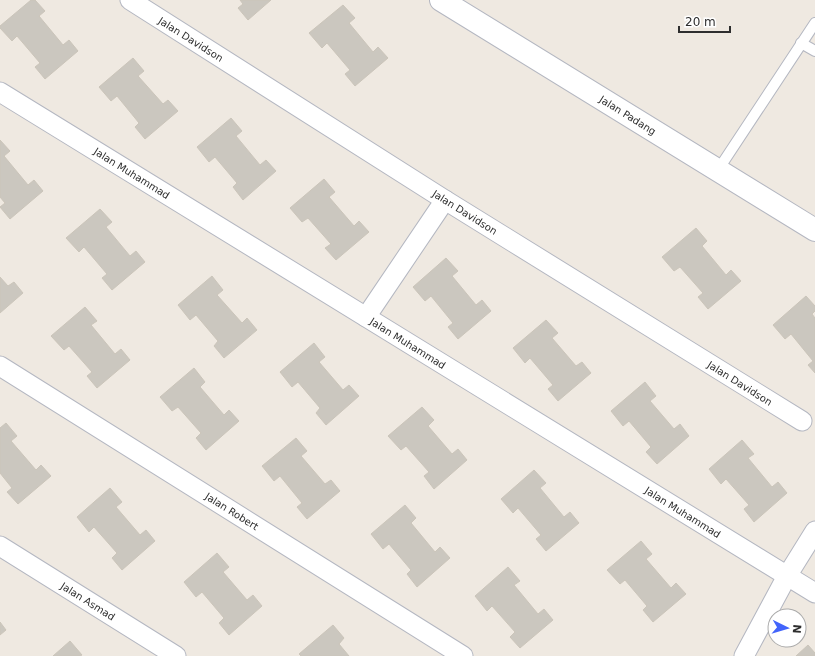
<svg xmlns="http://www.w3.org/2000/svg" width="815" height="656" font-family="'DejaVu Sans',sans-serif">
<rect width="100%" height="100%" fill="#efe9e1"/>
<g fill="#cbc7bf" stroke="#cbc5ba">
<polygon points="31,0 35,0 45,11 39,16 63,45 69,40 78,51 45,79 35,67 40,63 17,36 12,41 0,28 0,26"/>
<polygon points="240,0 271,0 248,20 238,8 243,4"/>
<polygon points="343,5 355,18 349,23 373,52 378,47 388,58 355,86 345,74 350,70 327,43 322,48 309,33"/>
<polygon points="133,58 144,71 138,76 163,104 168,100 178,111 145,139 135,127 139,123 117,96 111,101 99,87"/>
<polygon points="231,118 242,131 236,136 260,165 266,160 276,171 243,200 233,187 237,183 215,157 209,162 197,147"/>
<polygon points="0,140 10,151 4,156 28,185 34,180 43,191 10,219 0,207 5,203 0,197"/>
<polygon points="324,179 335,192 329,197 354,226 359,221 369,232 336,260 325,248 331,244 308,218 302,222 290,208"/>
<polygon points="100,209 112,222 106,227 130,256 136,251 145,262 112,290 102,278 107,274 84,247 79,252 66,238"/>
<polygon points="696,228 707,241 702,246 726,275 731,270 741,281 708,309 698,297 703,293 680,267 674,271 662,257"/>
<polygon points="446,258 458,271 452,276 476,305 482,300 491,311 458,339 448,327 453,323 431,296 425,301 413,287"/>
<polygon points="212,276 223,290 217,295 242,323 247,318 257,330 224,358 214,346 218,341 196,315 190,320 178,305"/>
<polygon points="0,277 8,286 14,282 23,293 0,313"/>
<polygon points="806,296 815,306 815,311 812,314 815,318 815,373 808,365 813,361 791,334 785,339 773,325"/>
<polygon points="85,307 97,321 91,325 115,354 121,349 130,360 97,388 87,376 92,372 69,346 64,350 51,336"/>
<polygon points="546,320 558,333 552,338 576,366 582,362 591,373 558,401 548,389 553,385 530,358 525,363 513,348"/>
<polygon points="314,343 325,357 319,362 343,390 349,385 359,396 326,425 316,413 320,408 298,382 292,387 280,372"/>
<polygon points="194,368 205,382 200,387 224,415 229,410 239,421 206,450 196,438 201,433 178,407 172,411 160,397"/>
<polygon points="645,382 656,396 650,401 674,429 680,424 689,436 657,464 646,452 651,447 629,421 623,426 611,411"/>
<polygon points="422,407 434,420 428,426 452,454 458,449 467,460 434,489 424,476 429,472 406,446 401,450 388,436"/>
<polygon points="6,423 17,436 11,441 36,470 41,465 51,476 18,504 7,492 12,488 0,473 0,428"/>
<polygon points="296,438 307,451 301,456 325,484 331,480 340,491 307,519 297,507 302,503 280,476 274,481 262,466"/>
<polygon points="742,440 754,454 748,458 772,487 778,482 787,493 754,522 744,509 749,505 726,479 721,484 709,469"/>
<polygon points="534,470 546,483 540,488 564,517 570,512 579,523 546,551 536,539 541,535 518,508 513,513 501,499"/>
<polygon points="110,488 122,502 116,507 140,535 146,530 155,541 122,570 112,558 117,553 94,527 89,532 77,517"/>
<polygon points="405,505 416,518 411,523 435,552 440,547 450,558 417,587 407,574 411,570 389,544 383,549 371,534"/>
<polygon points="641,541 652,554 646,559 671,588 676,583 686,594 653,622 643,610 647,606 625,580 620,584 607,570"/>
<polygon points="217,553 229,567 223,572 247,600 253,595 262,606 229,635 219,623 224,618 202,592 196,597 184,582"/>
<polygon points="508,567 520,581 514,585 538,614 544,609 553,620 520,648 510,637 515,632 492,606 487,611 475,596"/>
<polygon points="0,622 6,630 0,635"/>
<polygon points="333,625 344,638 339,644 349,656 301,656 299,654"/>
<polygon points="70,641 82,655 80,656 53,656"/>
<polygon points="808,645 815,653 815,656 796,656"/>
</g>
<g fill="none" stroke-linecap="round" stroke-linejoin="round">
<g stroke="#b4b7c1" stroke-width="12">
<g id="service">
<polyline points="801,43 815,51"/>
<polyline points="718,170 815,23"/>
</g>
</g>
<g stroke="#b4b7c1" stroke-width="21">
<g id="minor">
<polyline points="130,0 445,200 802,421"/>
<polyline points="0,92 815,593"/>
<polyline points="366,317 445,200"/>
<polyline points="0,366 463,656"/>
<polyline points="0,546 176,656"/>
<polyline points="744,656 787,576 815,531"/>
</g>
</g>
<g stroke="#b4b7c1" stroke-width="24">
<polyline id="tertiary" points="441,0 815,230"/>
</g>
<use href="#service" stroke="#fff" stroke-width="10"/>
<use href="#minor" stroke="#fff" stroke-width="19"/>
<use href="#tertiary" stroke="#fff" stroke-width="22"/>
</g>
<g text-anchor="middle" stroke-width="4" stroke-linejoin="round" paint-order="stroke">
<g font-size="10" fill="#2e2e2e" stroke="#fff">
<text transform="translate(191 39) rotate(32)" y="4">Jalan Davidson</text>
<text transform="translate(628 115) rotate(32)" y="4">Jalan Padang</text>
<text transform="translate(132 173) rotate(32)" y="4">Jalan Muhammad</text>
<text transform="translate(465 212) rotate(32)" y="4">Jalan Davidson</text>
<text transform="translate(408 343) rotate(32)" y="4">Jalan Muhammad</text>
<text transform="translate(740 383) rotate(32)" y="4">Jalan Davidson</text>
<text transform="translate(232 511) rotate(32)" y="4">Jalan Robert</text>
<text transform="translate(683 512) rotate(32)" y="4">Jalan Muhammad</text>
<text transform="translate(88 601) rotate(32)" y="4">Jalan Asmad</text>
</g>
</g>
<g transform="translate(787 628) rotate(95)"><circle r="19" fill="#ffffff" stroke="#ababab"/>
<path d="M0-3L7 15L0 10L-7 15Z" fill="#4264fb"/>
<text y="-6" font-size="11" font-weight="bold" text-anchor="middle" fill="#2e2e2e">N</text>
</g>
<path d="M679 26v6h51v-6" fill="none" stroke="#2e2e2e" stroke-width="2"/>
<text x="685" y="26" font-size="12" fill="#2e2e2e" stroke="#ffffff" stroke-width="3" paint-order="stroke">20 m</text>
</svg>
